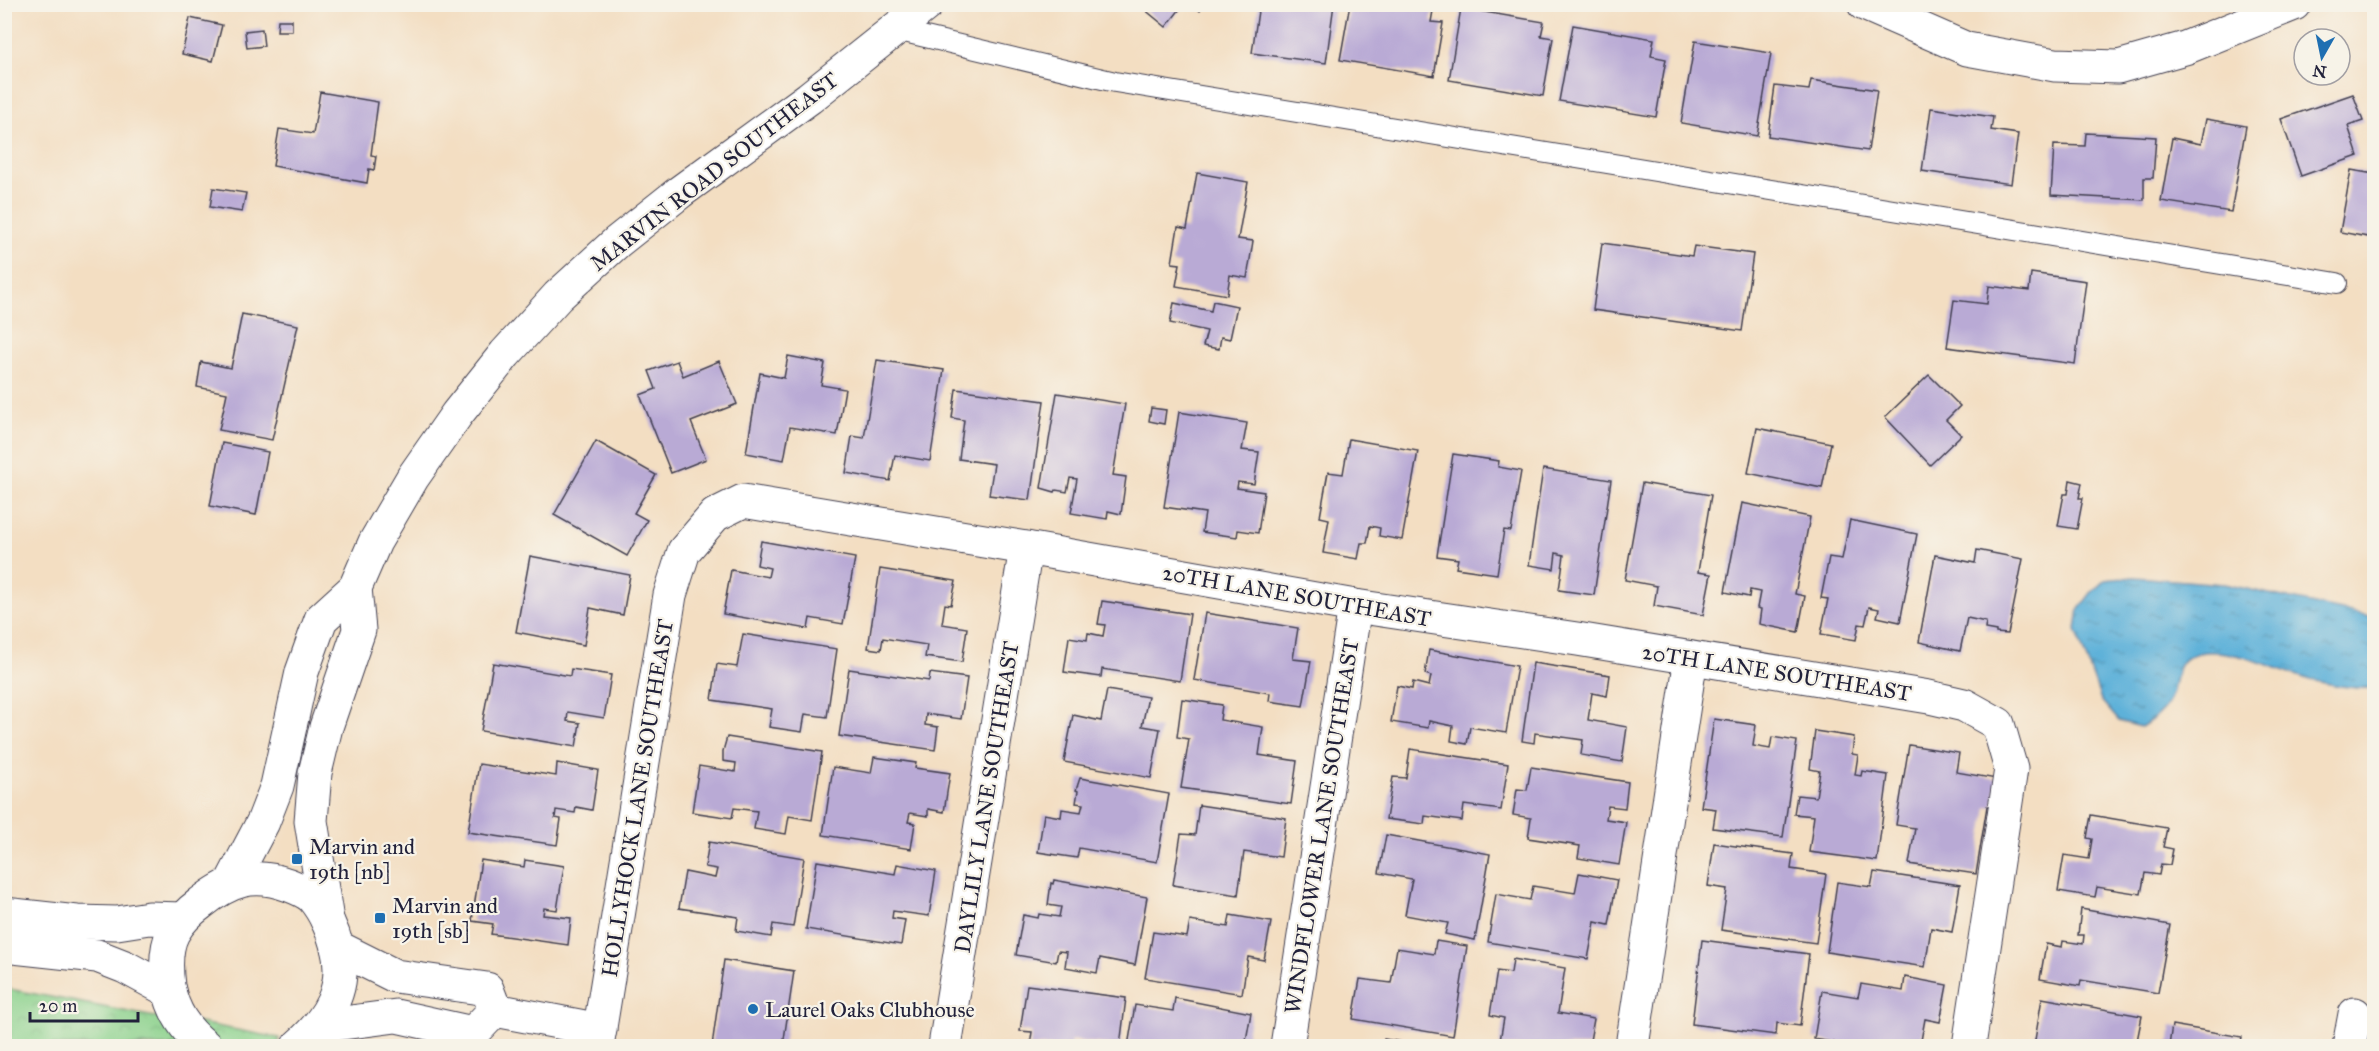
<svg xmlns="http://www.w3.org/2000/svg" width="2379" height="1051" font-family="'IM FELL Great Primer',serif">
<defs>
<pattern id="park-crowns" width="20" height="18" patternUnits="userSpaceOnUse" patternTransform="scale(1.5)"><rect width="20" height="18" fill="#8ad18c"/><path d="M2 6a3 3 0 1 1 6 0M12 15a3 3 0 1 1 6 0" fill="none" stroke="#77b37a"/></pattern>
<pattern id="water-ripples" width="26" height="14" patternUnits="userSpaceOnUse" patternTransform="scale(1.5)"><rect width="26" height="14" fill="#5db1d9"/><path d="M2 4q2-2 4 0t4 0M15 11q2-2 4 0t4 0" fill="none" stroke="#4c90b1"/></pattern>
</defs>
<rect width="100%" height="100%" fill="#f7f3e8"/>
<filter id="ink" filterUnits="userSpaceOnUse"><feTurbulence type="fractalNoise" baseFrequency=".0167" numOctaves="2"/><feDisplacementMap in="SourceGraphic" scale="12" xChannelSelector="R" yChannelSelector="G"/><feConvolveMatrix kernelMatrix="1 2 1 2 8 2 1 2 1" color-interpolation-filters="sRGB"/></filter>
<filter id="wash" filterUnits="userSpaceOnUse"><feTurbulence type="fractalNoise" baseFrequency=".008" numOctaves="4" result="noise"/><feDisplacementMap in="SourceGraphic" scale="24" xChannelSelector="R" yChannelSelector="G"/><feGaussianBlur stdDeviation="1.35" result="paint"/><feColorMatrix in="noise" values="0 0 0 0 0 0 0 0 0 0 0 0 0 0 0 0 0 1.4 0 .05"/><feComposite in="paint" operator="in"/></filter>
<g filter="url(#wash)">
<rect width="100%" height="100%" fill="#f3dec2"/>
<polygon fill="url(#park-crowns)" stroke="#567a64" stroke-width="1.5" points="4,988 181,1022 200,1023 279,1038 278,1046 5,1046"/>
<path fill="url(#water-ripples)" stroke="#406a8a" stroke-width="1.5" d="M2134,577L2224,584L2374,617V688C2352,689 2333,685 2311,680C2278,671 2219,639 2188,657C2175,664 2176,682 2172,694C2167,709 2154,719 2141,727L2119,721L2101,700L2076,630L2079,609L2091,593L2105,580Z"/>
<g id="blocks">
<g fill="#b9aad5">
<polygon points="1138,4 1184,4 1166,27"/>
<polygon points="1192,4 1205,4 1200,11"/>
<polygon points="1259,4 1334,4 1326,63 1252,53"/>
<polygon points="1350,4 1434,5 1431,22 1443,23 1434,76 1340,60"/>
<polygon points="1461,8 1544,22 1541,36 1553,38 1543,96 1449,80"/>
<polygon points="190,18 222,25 213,61 182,54"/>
<polygon points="278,20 292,20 292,31 277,31"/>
<polygon points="1573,25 1654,39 1651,56 1666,59 1656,117 1559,101"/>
<polygon points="262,29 264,46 247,48 245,31"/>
<polygon points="1695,41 1771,53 1757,136 1681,123"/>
<polygon points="1811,80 1877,90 1868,151 1768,136 1775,86 1809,90"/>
<polygon points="320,92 378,102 371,155 376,156 374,170 369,169 367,183 273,166 279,129 313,134"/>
<polygon points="2353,94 2363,121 2348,126 2358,156 2301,176 2281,119"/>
<polygon points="1931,108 1993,117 1991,130 2018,134 2011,184 1922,171"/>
<polygon points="2206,119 2246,126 2231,212 2161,201 2172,138 2201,144"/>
<polygon points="2086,133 2156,137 2153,178 2144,178 2144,200 2051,195 2054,145 2085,146"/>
<polygon points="2351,170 2374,174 2374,238 2340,232"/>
<polygon points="1197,173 1248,182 1238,239 1253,241 1247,278 1230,275 1227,295 1176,286 1180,264 1172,263 1178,227 1187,229"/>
<polygon points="213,188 246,193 242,212 210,207"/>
<polygon points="1602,243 1692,256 1694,246 1753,254 1742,331 1593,310"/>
<polygon points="2031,273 2086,281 2075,364 1947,347 1954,300 1987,304 1989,286 2029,291"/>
<polygon points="1213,301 1237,306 1230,339 1221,337 1219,349 1203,346 1207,331 1170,323 1174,303 1211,311"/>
<polygon points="242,314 298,325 272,440 219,430 227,393 197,387 201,362 231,368"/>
<polygon points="788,356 825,363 821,385 845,389 837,435 790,427 784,460 746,453 760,373 784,378"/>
<polygon points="877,360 944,370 930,461 895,455 890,481 846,473 852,436 864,438"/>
<polygon points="677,361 683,376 719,361 737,404 691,422 706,459 671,473 640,395 656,389 649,371"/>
<polygon points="1929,375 1960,406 1946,420 1961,435 1930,465 1885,417"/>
<polygon points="956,389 1044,401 1030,500 989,495 994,464 959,459 964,420 952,418"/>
<polygon points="1057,393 1125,404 1113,475 1126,477 1121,514 1108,511 1107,519 1071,513 1077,479 1070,478 1067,492 1056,490 1055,492 1041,488"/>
<polygon points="1151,408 1166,410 1164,424 1149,421"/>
<polygon points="1179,412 1247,423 1242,450 1259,452 1254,484 1238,482 1237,488 1264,492 1258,533 1238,530 1237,537 1202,532 1205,513 1164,507"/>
<polygon points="1757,428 1831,443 1822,488 1748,473"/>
<polygon points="1349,439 1418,451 1402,540 1379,536 1380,528 1370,526 1367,543 1361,543 1358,559 1323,553 1329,519 1320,517 1328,472 1343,474"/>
<polygon points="596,441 656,475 634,513 647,520 627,556 554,515"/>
<polygon points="222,443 268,452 256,515 210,506"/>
<polygon points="1453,454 1499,461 1498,467 1521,471 1511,531 1504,530 1497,574 1456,568 1458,559 1437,556"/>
<polygon points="1543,469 1611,480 1594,595 1559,590 1564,555 1556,553 1554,569 1529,565"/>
<polygon points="2070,480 2082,483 2079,498 2083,498 2077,529 2058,526 2064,494 2068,494"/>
<polygon points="1642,483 1711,495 1698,572 1711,574 1703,615 1654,606 1657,586 1625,580"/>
<polygon points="1742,503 1810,517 1795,594 1805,596 1798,632 1759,624 1761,609 1757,608 1760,592 1750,590 1749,597 1725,592"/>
<polygon points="1850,520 1917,534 1900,622 1877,617 1879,609 1869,607 1865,625 1859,624 1856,640 1821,634 1828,599 1821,598 1829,557 1842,559"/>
<polygon points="761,541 855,558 843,624 810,618 808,629 723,614 731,570 768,577 770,568 757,565"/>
<polygon points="1977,550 2023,559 2008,634 1996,633 1996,631 1985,629 1986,622 1967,618 1960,651 1919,642 1935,555 1975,563"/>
<polygon points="530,556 630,575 623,615 590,608 584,645 516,632"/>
<polygon points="880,569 956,581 951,605 945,604 942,624 967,628 962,662 925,657 927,645 883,638 881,650 868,648"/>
<polygon points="1102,601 1190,614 1180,681 1102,669 1101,677 1064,672 1069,637 1087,640 1088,633 1103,636 1105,625 1098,624"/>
<polygon points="1205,613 1298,628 1293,659 1311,661 1303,706 1269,701 1270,693 1194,680"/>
<polygon points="743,634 837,649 827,717 805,714 802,732 769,727 772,709 712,700 717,664 737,667"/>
<polygon points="1429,650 1517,666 1506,733 1470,727 1467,744 1451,741 1453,726 1429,721 1428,728 1391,722 1397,686 1412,689 1413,682 1429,686 1431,676 1425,674"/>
<polygon points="493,663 570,676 571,669 611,675 604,718 568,712 567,721 580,723 576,747 481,731"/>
<polygon points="1533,663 1610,675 1607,696 1592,693 1588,720 1627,727 1622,762 1581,755 1583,740 1535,733 1534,743 1522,741"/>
<polygon points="849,669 929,681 930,673 967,678 961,719 926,714 925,725 938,727 935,750 839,736"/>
<polygon points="1107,690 1148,697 1142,726 1160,729 1151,778 1064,762 1073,715 1101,721"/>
<polygon points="1182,699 1222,705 1220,720 1263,727 1259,755 1297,761 1291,804 1181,788 1189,739 1177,737"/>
<polygon points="1714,719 1756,725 1753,746 1770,749 1772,737 1797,741 1783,837 1713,828 1716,809 1701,807"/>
<polygon points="1815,731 1854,737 1852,754 1858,755 1855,775 1861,776 1862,771 1888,775 1877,861 1809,852 1814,816 1794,814 1797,795 1816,797 1820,771 1810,769"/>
<polygon points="727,737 822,752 812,820 789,816 786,834 754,829 757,811 734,808 732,818 692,812 699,766 735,772 736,763 723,761 723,751"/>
<polygon points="1909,745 1959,753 1956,772 1997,779 1993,807 1987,806 1976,874 1909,864 1915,828 1896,825"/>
<polygon points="1410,749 1508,764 1501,810 1464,805 1462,821 1425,816 1424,824 1386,819 1393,777 1406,778"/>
<polygon points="874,757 916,763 915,768 950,773 944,812 928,809 928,816 910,813 908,822 915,823 911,849 823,835 833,767 871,773"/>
<polygon points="557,763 598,770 592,810 576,807 575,813 556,810 555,818 561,819 557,845 468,832 479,764 556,776"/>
<polygon points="1531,767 1628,782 1625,808 1608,806 1606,819 1626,822 1619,865 1578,858 1580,846 1528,838 1531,818 1513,815 1517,789 1527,790"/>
<polygon points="1080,778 1169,794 1157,862 1079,848 1077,858 1038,852 1044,814 1061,817 1062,809 1081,812 1083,804 1076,803 1078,791 1076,790"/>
<polygon points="1199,805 1286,818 1281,857 1244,852 1238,895 1173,885 1181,834 1195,835"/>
<polygon points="2091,815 2167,828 2163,847 2173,849 2170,865 2161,864 2159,875 2145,873 2141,894 2097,887 2095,897 2058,891 2064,855 2089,859 2092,839 2087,838"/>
<polygon points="1386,835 1490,854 1475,940 1445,934 1448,923 1405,915 1412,879 1379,873"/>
<polygon points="709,842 804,858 793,927 773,924 771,937 736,931 738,917 679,908 685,872 715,878 717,869 705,867"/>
<polygon points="1714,843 1793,854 1791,869 1826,874 1816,943 1721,930 1727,889 1708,886"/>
<polygon points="481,860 524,867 525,860 564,866 557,910 544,908 543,915 571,918 568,945 491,934 493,924 472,921"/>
<polygon points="817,861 895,874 897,864 936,871 929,916 893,911 892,918 905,920 901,945 806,929"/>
<polygon points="1874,872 1960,885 1952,932 1931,928 1925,967 1827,952 1837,882 1871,887"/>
<polygon points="1579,873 1617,880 1609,925 1595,922 1588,959 1488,942 1496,894 1530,900 1533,886 1575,893"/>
<polygon points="1054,880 1147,897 1135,965 1100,958 1097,973 1065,967 1067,952 1058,951 1056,962 1016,955 1023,915 1038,918 1039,914 1059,917 1061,907 1048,905 1051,883 1053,884"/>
<polygon points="2081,909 2170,925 2158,993 2081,980 2080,986 2040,979 2046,944 2062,947 2063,941 2083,944 2084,935 2078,935"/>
<polygon points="1230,915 1271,922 1264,960 1248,957 1242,994 1145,978 1153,932 1187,937 1190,921 1228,927"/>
<polygon points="1702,940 1809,954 1800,1026 1777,1023 1776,1035 1692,1024"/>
<polygon points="1436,941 1467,946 1453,1036 1353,1019 1360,979 1391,983 1397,948 1434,954"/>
<polygon points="1513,959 1565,968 1558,1013 1594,1019 1589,1046 1499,1046 1504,1018 1490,1015 1497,971 1511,973"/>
<polygon points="724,960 794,971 783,1046 712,1046"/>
<polygon points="1905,977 1947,985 1940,1022 1925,1019 1920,1046 1854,1046 1814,1039 1822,991 1858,997 1861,984 1903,991"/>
<polygon points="1027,985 1126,998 1120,1046 1071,1040 1070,1046 1030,1046 1032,1032 1020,1031"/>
<polygon points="1175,998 1251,1013 1245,1046 1128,1046 1135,1005 1173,1011"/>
<polygon points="2042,998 2142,1016 2136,1046 2034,1046"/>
<polygon points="2172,1025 2242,1037 2240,1046 2169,1046"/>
<polygon points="1384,1039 1421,1045 1421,1046 1383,1046"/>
<polygon points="1718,1043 1732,1045 1732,1046 1717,1046"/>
</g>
</g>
</g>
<g filter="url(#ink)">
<use href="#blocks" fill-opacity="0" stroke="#413e4f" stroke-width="1.5"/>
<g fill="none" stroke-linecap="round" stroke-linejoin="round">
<g stroke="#413e4f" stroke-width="22">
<polyline id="service" points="896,30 1115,82 2337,283"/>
</g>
<g stroke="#413e4f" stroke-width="35">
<g id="minor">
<polyline points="1864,4 1967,49 2055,65 2118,67 2185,48 2294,4"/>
<polyline points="4,914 77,922 117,923 149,918 182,919"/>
<polyline points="4,946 97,956 125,967 169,991"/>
<polyline points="337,947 395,976 487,989 495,1010"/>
<polyline points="495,1010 600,1030"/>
<polyline points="320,1026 396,1016 473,1033 495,1010"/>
<polyline points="597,1046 670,595 684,551 715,515 743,501 1026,548 1355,606 1577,639 1929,697 1964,705 1998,724 2011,769 1969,1046"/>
<polyline points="945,1046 1026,548"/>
<polyline points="1287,1046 1355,606"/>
<polyline points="1632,1046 1691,658"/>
<polyline points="2349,1046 2355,1014"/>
</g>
</g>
<g stroke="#413e4f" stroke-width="35">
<g id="tertiary">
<polyline points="231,883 263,822 277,786 302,672 321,619 355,588 375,542 413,477 457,414 505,354 558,296 617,242 680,192 809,98 927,4"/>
<polyline points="327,920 311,821 315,773 326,727 359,630 355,588"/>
<path d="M205,1046C185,1030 173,1012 168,986C166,970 165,948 173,933C180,920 190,911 201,903C230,880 253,872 289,885C297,888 307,892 313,898C324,911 333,931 337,947C348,988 328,1020 298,1046"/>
</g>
</g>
<use href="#service" stroke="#fff" stroke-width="20"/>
<use href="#minor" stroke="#fff" stroke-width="33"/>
<use href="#tertiary" stroke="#fff" stroke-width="33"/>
</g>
</g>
<g fill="#1f6fb2" stroke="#f7f3e8" stroke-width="2">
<rect x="291" y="853" width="12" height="12" rx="3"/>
<rect x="374" y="912" width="12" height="12" rx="3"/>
<circle cx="753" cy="1009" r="6"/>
</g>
<g text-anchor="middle" stroke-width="4.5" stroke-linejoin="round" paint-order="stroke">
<g font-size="22" fill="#22223b" stroke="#f7f3e8">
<text transform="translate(714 171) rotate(-38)" y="8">MARVIN ROAD SOUTHEAST</text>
<text transform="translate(1297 595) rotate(10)" y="8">20TH LANE SOUTHEAST</text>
<text transform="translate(1777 672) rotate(9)" y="8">20TH LANE SOUTHEAST</text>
<text transform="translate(986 797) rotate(-81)" y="8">DAYLILY LANE SOUTHEAST</text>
<text transform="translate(637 798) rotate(-81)" y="8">HOLLYHOCK LANE SOUTHEAST</text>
<text transform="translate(1321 826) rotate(-81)" y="8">WINDFLOWER LANE SOUTHEAST</text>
</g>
<g font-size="22" fill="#22223b" stroke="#f7f3e8" text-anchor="start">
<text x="309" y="854">Marvin and<tspan x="309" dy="25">19th [nb]</tspan></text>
<text x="392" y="913">Marvin and<tspan x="392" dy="25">19th [sb]</tspan></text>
<text x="765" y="1017">Laurel Oaks Clubhouse</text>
</g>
</g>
<rect width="2379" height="1051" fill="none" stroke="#f7f3e8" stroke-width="24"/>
<g transform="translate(2322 57) rotate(189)"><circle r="28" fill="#f7f3e8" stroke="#a29fa3" stroke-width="1.5"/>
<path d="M0-4.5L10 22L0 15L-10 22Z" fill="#1f6fb2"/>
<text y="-9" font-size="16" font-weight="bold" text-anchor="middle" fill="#22223b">N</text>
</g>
<path d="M30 1012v9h108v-9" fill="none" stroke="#22223b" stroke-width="3"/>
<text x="39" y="1012" font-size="18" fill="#22223b" stroke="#f7f3e8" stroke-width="4.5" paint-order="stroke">20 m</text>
</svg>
